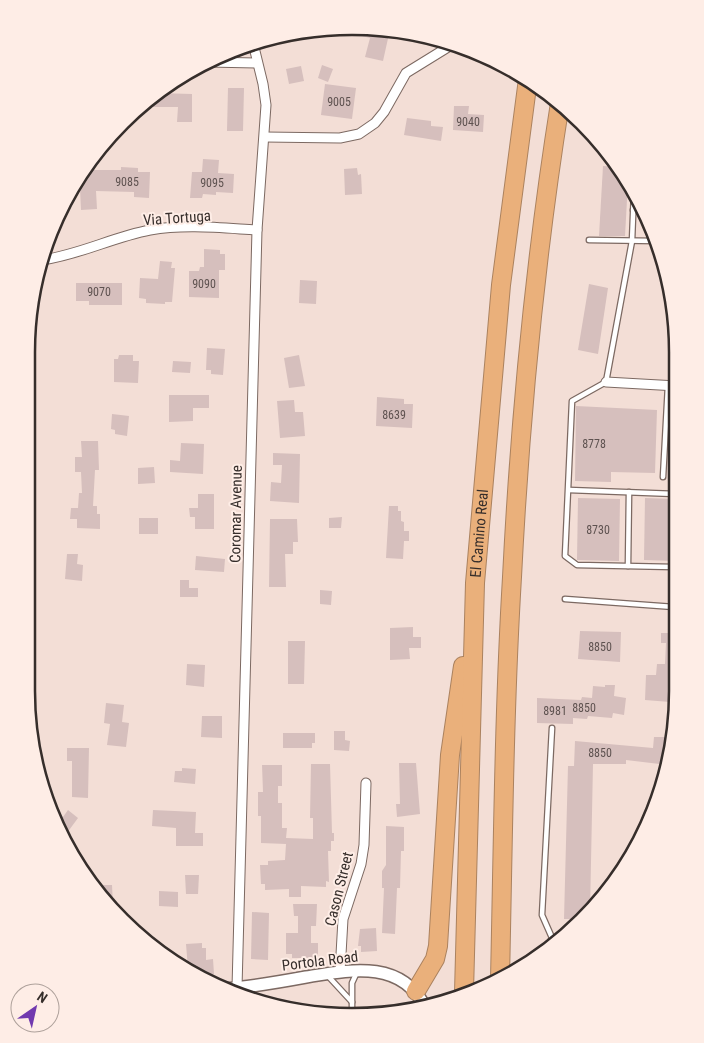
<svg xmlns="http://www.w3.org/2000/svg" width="704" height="1043" font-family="'Roboto Condensed',sans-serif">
<rect width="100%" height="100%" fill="#f3ded6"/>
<g fill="#d6bfbd">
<polygon points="364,27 382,29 381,32 389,34 383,61 365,57 370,38 362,36"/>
<polygon points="322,65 333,69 328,82 318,78"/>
<polygon points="301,66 304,81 289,84 286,69"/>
<polygon points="325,84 356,88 352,119 321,115"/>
<polygon points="228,88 244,88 243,131 227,131"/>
<polygon points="157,93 192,94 192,122 177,122 178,107 139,107"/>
<polygon points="454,106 469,106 468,114 484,115 483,132 453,130"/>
<polygon points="407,118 431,121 431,126 443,127 441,141 404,135"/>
<polygon points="203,159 219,160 218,173 234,174 233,193 216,192 216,195 203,194 202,198 190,198 192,172 202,172"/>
<polygon points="603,166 619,167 628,182 625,236 599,236"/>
<polygon points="121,167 138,168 138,172 150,172 149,198 134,197 134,192 96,191 97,209 81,210 80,188 74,189 87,170 121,170"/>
<polygon points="357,168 358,175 361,174 362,194 345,195 344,169"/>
<polygon points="204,249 220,250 220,254 225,254 225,270 219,270 219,298 189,297 189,271 199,271 200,267 204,267"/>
<polygon points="160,261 172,262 171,268 175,268 172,302 165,302 165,304 146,303 146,299 139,298 140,278 158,279"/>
<polygon points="300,280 317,281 316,304 299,303"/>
<polygon points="76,283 122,283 122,305 89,305 89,301 76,301"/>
<polygon points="589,284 608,288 598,354 578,350"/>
<polygon points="207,348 225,349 223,375 211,374 211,370 206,370"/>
<polygon points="119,355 133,355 133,361 139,361 138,383 114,382 114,359 118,359"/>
<polygon points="299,355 305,386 289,388 284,358"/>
<polygon points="173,361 191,362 190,373 172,372"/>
<polygon points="169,395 209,395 209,408 193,408 193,421 169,422"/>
<polygon points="377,397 404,399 404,404 413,404 412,428 376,426"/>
<polygon points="294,400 295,412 303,412 305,436 280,438 277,401"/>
<polygon points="576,406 657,410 655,473 611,472 611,482 575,481"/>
<polygon points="112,414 129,416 127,436 115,434 115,430 111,429"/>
<polygon points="81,441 98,441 99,470 95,470 93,506 97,506 97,514 100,514 100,529 77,528 77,519 70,519 71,508 78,508 79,493 82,493 81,472 75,472 75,457 82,457"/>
<polygon points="181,443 204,444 203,474 170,472 170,460 180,461"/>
<polygon points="273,453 300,454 299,503 270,501 271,482 281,483 282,465 273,465"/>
<polygon points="154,467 155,483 138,484 138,468"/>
<polygon points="198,494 214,494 214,529 195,529 195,517 190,517 189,508 198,508"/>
<polygon points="578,498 620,499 619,561 577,560"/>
<polygon points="645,498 675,499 675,561 644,560"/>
<polygon points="389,506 398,506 398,511 401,511 401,521 404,522 404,531 409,531 409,541 404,541 403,559 386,558"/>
<polygon points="342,517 341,528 329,528 329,518"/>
<rect x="139" y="518" width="19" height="16"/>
<polygon points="270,519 297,519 298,542 293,542 293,554 285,554 286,587 269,587"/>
<polygon points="67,554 78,554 77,564 83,565 82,581 65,579"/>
<polygon points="196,556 225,559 224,572 195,570"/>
<polygon points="180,580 189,580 189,588 198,588 198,597 180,597"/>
<polygon points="320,590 332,591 331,605 320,604"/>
<polygon points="413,627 413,637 421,637 421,648 409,648 410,659 390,660 390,628"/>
<polygon points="580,631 621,632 620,662 578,659"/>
<polygon points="661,633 670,633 670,642 673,643 670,702 645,700 646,675 656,675 657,664 665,664 666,643 661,643"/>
<polygon points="288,641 305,641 304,684 288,684"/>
<polygon points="187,664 205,665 204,687 186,685"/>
<polygon points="605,685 615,685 614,696 626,698 624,715 613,713 612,718 588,716 587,719 573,718 573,724 537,723 537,698 581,700 582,697 592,698 593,686 605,687"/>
<polygon points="106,703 124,705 122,722 129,723 126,747 107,745 110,724 104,723"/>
<polygon points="202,716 222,716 222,738 201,737"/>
<polygon points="334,731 345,731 345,740 350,741 349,751 334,750"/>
<polygon points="283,733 315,733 315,743 312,743 312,748 283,748"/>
<polygon points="654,737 672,737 672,754 668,765 626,760 626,764 593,764 590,911 584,919 564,919 568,766 574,766 575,741 653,748"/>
<polygon points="67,748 89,748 88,798 72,797 72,761 67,761"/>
<polygon points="399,763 416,763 420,814 397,817 396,804 400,804"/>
<polygon points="311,764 330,764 332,833 334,833 334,841 331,841 331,851 328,851 329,882 326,881 326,887 301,886 301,897 289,897 289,889 265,890 265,884 261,884 260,865 268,865 268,861 285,860 286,844 261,843 261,816 258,816 258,792 263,792 262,765 282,765 282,786 278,786 278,803 282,803 282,828 287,828 286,838 313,839 313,818 310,818"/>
<polygon points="182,768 196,769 195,784 174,782 175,771 182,771"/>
<polygon points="49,807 63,817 68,810 78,818 64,837"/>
<polygon points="153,810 196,812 195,833 203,833 203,846 176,846 176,828 152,826"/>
<polygon points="386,826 404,827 404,851 401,851 400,888 397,888 395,934 382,933 384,888 382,888 382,871 386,865"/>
<polygon points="185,875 199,875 198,894 186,894"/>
<polygon points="93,885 112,885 113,906 103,895"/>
<polygon points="159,891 178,892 178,907 159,906"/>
<polygon points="293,904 317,904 316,926 311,926 311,943 318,943 318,958 292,958 292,954 286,954 286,933 298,933 298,916 294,916"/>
<polygon points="252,912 269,913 268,960 251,959"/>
<polygon points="376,928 377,951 361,952 361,946 358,946 360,929"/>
<polygon points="202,943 202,948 206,948 206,960 213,959 214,974 198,975 188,969 186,944"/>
</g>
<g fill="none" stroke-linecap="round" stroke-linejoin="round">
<g stroke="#7c6962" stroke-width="7">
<g id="service">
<polyline points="634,191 632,241 606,382 572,401 565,556 577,565 674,567"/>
<polyline points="633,210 644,210"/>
<polyline points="589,240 657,241"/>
<polyline points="663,477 668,385"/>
<polyline points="569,490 676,494"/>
<polyline points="628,566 629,492"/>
<polyline points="565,599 674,607"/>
<polyline points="552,728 542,915 553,940"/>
<polyline points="328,976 352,1002"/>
<polyline points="352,1015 352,983 357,972"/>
</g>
</g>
<g stroke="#7c6962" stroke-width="11">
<g id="minor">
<polyline points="208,62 257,63"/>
<polyline points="265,137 340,138 359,134 375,123 384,112 406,73 453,44"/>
<path d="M42,260C79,255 113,237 150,230C185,224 222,228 257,230"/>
<polyline points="606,382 677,386"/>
<polyline points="553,940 559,939"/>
<polyline points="340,972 343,919 361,864 364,845 366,783"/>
<polyline points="237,988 257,230 266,105 263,84 253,43"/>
</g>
</g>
<g stroke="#7c6962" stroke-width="14">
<path id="tertiary" d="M223,989C251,987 279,982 306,977C350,970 401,959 425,1007"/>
</g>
<g stroke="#ab825f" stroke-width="20">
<g id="motorway">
<path d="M500,979C503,845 504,711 512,577C520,419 535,260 560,103"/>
<polyline points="416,991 435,959 438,946 450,755 463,666"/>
<path id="s1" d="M464,992L475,583L501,285L528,79"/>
</g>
</g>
<use href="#service" stroke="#fff" stroke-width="4.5"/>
<use href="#minor" stroke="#fff" stroke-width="9"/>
<use href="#tertiary" stroke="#fff" stroke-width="11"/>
<use href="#motorway" stroke="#eab07b" stroke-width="18"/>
</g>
<g text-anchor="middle" stroke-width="4" stroke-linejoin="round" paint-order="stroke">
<g font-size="12" fill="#5e5250">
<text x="339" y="106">9005</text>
<text x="468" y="126">9040</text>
<text x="127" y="186">9085</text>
<text x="212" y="187">9095</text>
<text x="204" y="288">9090</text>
<text x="99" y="296">9070</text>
<text x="394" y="419">8639</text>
<text x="594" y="448">8778</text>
<text x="598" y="534">8730</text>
<text x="600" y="651">8850</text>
<text x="584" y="712">8850</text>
<text x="555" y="715">8981</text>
<text x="600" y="757">8850</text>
</g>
<g font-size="15" fill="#362e2b" stroke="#feede6">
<text transform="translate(177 218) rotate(-4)" y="5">Via Tortuga</text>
<text transform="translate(236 514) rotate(-89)" y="5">Coromar Avenue</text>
<text dy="5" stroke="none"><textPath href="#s1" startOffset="459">El Camino Real</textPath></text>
<text transform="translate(339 889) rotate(-76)" y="5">Cason Street</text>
<text transform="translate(320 961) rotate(-7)" y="5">Portola Road</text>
</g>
</g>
<path d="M0 0H704V1043H0ZM352 35H352A317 317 0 0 1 669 352V691A317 317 0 0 1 352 1008H352A317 317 0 0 1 35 691V352A317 317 0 0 1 352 35Z" fill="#feede6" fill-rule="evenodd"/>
<path fill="none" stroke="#362e2b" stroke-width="2.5" d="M352 35H352A317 317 0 0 1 669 352V691A317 317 0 0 1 352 1008H352A317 317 0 0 1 35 691V352A317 317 0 0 1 352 35Z"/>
<g transform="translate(35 1008) rotate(34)"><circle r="24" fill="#feede6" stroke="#aea19b"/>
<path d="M0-4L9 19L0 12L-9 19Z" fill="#7139af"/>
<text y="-8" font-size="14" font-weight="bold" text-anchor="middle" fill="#362e2b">N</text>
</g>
</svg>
